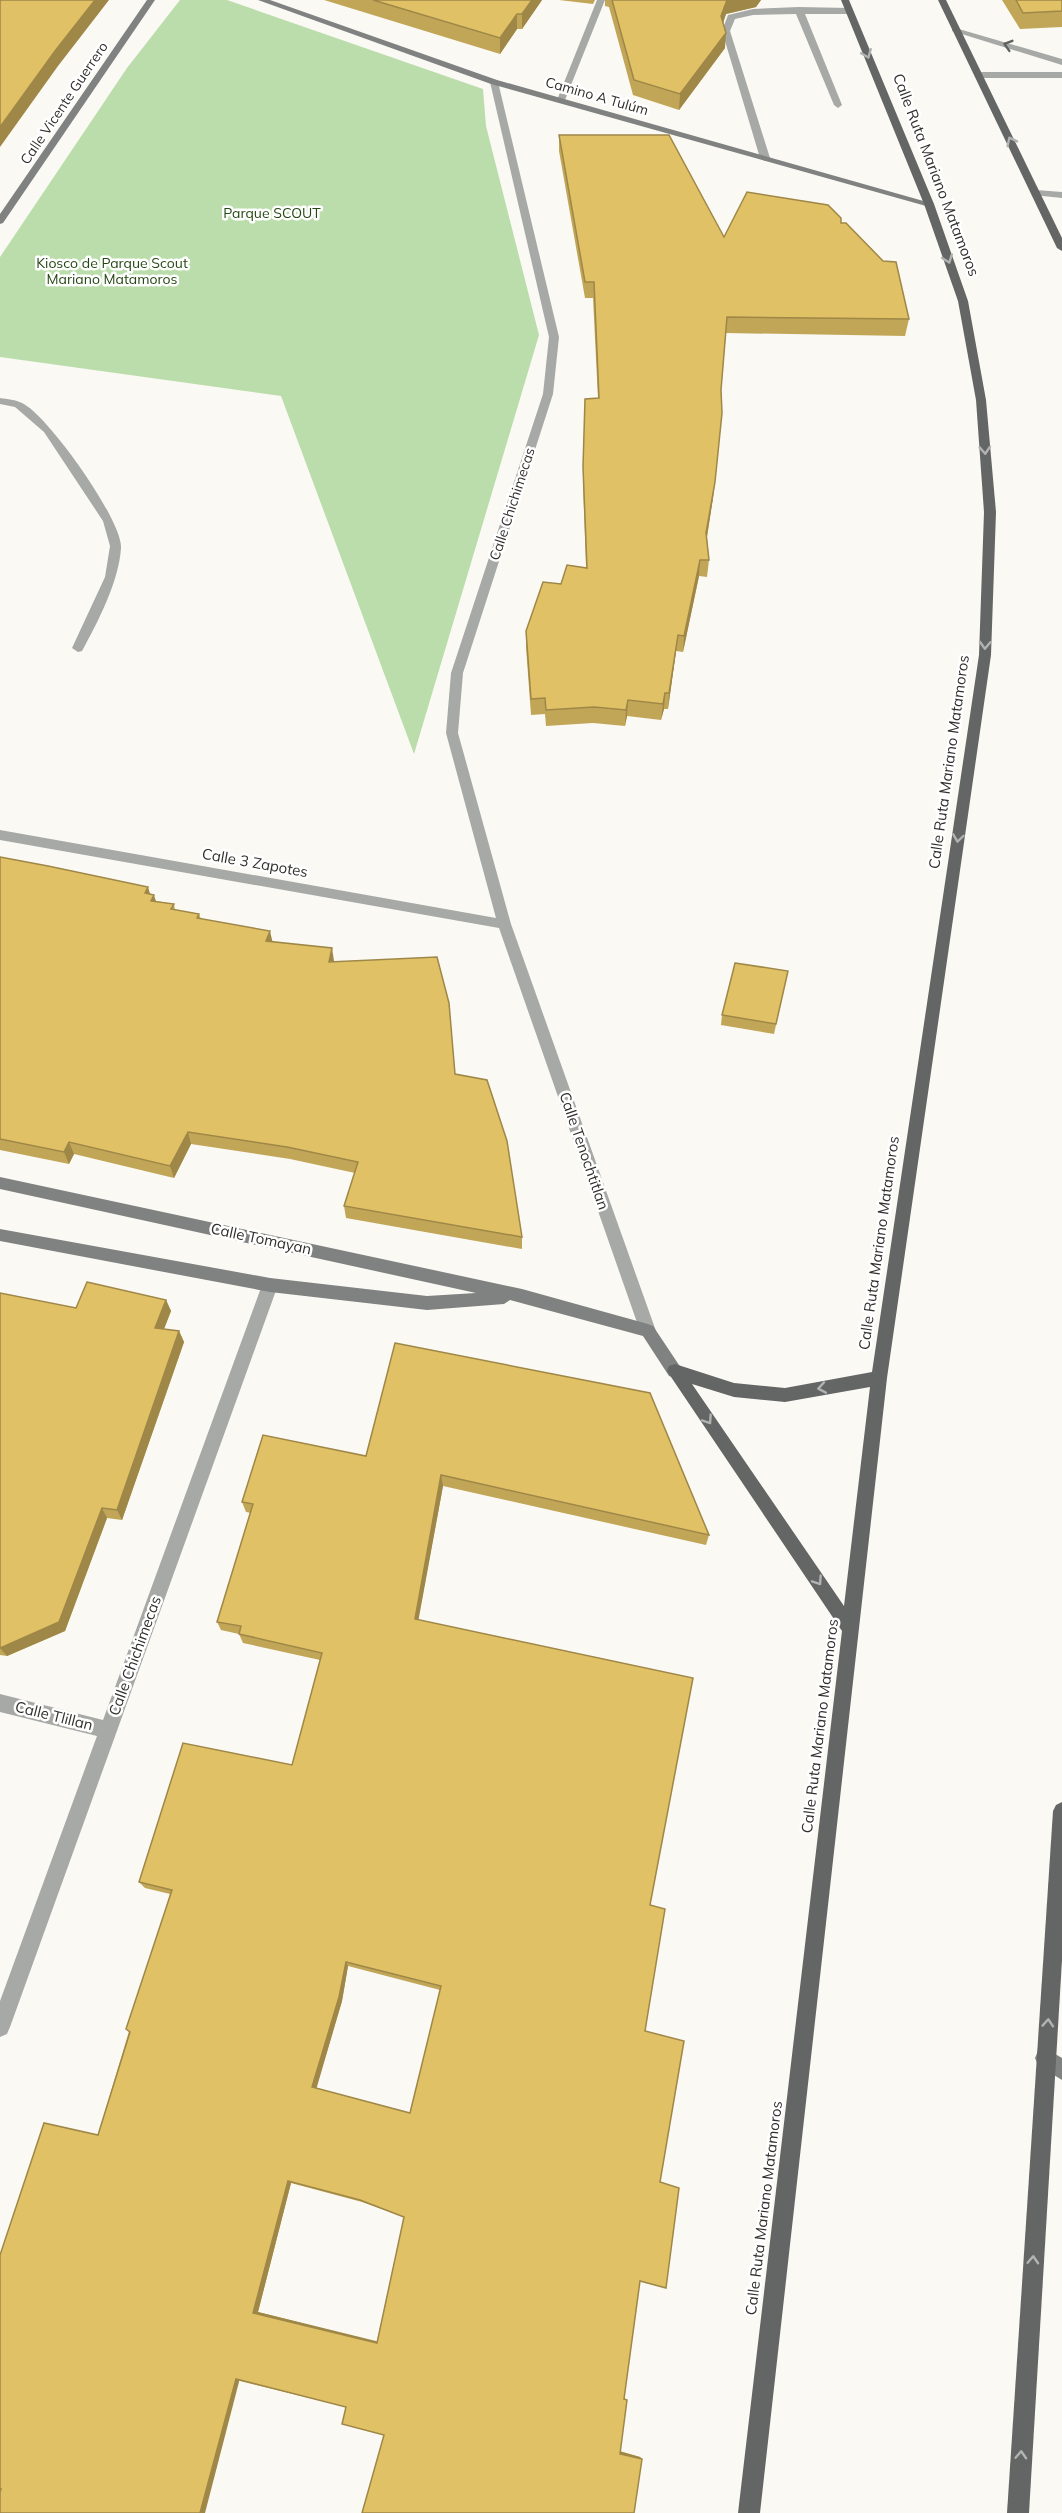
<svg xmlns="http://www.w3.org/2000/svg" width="1062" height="2513" font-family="Mulish,sans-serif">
<rect width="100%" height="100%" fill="#fbf9f4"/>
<polygon fill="#bbddac" points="180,0 227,0 483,89 486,126 539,335 414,754 281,396 0,357 0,257 127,68"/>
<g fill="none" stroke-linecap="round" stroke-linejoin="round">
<g fill="#a7a9a7" fill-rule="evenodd">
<polygon points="799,7 849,8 853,11 849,14 805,14 842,105 838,108 834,105 796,14 753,15 735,19 730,31 770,158 765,161 760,158 722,31 728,15 753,9"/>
<polygon points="1036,190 1062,192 1062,198 1033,195 1033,191"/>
<path d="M0,398C7,399 16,400 22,403C48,415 123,521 121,548C119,581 98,622 82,651L78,652L72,648L105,577L110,546L103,521L44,432L15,407L0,404Z"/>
</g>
<g fill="#a7a9a7" fill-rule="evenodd">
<polygon points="597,0 605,0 565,100 558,102 557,100"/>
<polygon points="952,27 1062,59 1062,65 952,31"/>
<polygon points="1062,72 1062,78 979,78 975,75 979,72"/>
<polygon points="494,79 498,82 559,337 553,394 463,673 458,733 511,924 656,1331 653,1336 648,1338 643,1336 640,1331 499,928 0,840 0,830 496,918 446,733 451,673 543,394 549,337 490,82"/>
<polygon points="270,1278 275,1280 278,1285 10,2027 7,2034 0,2037 0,2001 97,1736 0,1712 0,1694 103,1720 262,1285 265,1280"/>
</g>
<g fill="#7f8280" fill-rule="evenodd">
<polygon points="147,0 155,0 3,223 0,224 0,214"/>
<polygon points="258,0 270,0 497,80 934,204 926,206 491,84"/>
<polygon points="0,1177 522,1289 648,1324 653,1326 683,1371 681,1376 675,1378 669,1376 643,1336 510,1300 504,1304 427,1310 270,1292 0,1241 0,1229 270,1278 427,1296 476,1293 0,1189"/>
<polygon points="1045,2048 1062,2058 1062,2080 1038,2065 1035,2058 1038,2051"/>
</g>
<g fill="#636664" fill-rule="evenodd">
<path d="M841,0H849L934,204L968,301L986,400L996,512L991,655L887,1378L760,2513H738L842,1631L667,1371L669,1366L675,1364L734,1383L785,1388L872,1372L979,655L984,512L976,400L958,301L924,204ZM692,1384L734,1397L785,1402L870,1387L844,1606Z"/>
<polygon points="938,0 946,0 1062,238 1062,251 1057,248"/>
<polygon points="1062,1802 1062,1960 1029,2513 1007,2513 1053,1811 1056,1805"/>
</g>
</g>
<g fill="#c2a658" fill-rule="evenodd">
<polygon points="324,0 542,0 522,29 517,29 500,54"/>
<polygon points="559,0 595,0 593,4"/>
<polygon points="605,0 761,0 756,7 726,14 723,23 725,48 679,110 633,95 609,7 605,6"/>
<polygon points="1002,0 1062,0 1062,27 1020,29"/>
<polygon points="559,135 724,237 841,223 909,319 905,336 726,333 721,390 713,498 707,537 709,560 707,577 699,576 683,652 676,651 668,709 664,709 661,720 627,716 625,726 593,723 546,726 545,714 531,715 526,647 526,631 561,584 586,567 583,483 585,399 598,399 593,298 585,298 559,151"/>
<polygon points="0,857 150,894 156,901 174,904 175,910 199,914 201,919 334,961 455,1074 522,1237 522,1249 346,1218 344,1206 355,1173 290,1159 191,1144 174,1178 74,1154 69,1164 0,1150"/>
<polygon points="788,971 774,1034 721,1025 722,1015"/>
<polygon points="0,1293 76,1308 166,1300 171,1311 164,1329 179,1331 184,1342 122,1520 107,1518 65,1631 7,1656 0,1655"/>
<path d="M263,1435L709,1535L706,1545L443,1486L418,1620L650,1905L645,2031L660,2182L666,2288L640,2281L624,2398L627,2400L620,2451L640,2457L642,2459L384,2435L346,2407L240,2381L98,2135L170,1894L145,1888L139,1882L292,1765L320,1660L243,1643L239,1634L221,1630L217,1622L251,1513L246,1512L242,1502ZM348,1966L440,1990L410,2113L316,2088L342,2001ZM291,2183L362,2202L404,2217L377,2342L258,2312Z"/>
</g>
<g fill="#9e8747">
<polygon points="95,0 109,0 58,66 0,147 0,127 55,51"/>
<polygon points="532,0 542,0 522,29 522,14"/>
<polygon points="727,0 761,0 756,7 726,14 720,32 721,16"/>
<polygon points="517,14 517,29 500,54 500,38"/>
<polygon points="726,33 725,48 679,110 680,94"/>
<polygon points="715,482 713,498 705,549 706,533"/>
<polygon points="700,560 699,576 683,652 684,636"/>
<polygon points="678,635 676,651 668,709 669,693"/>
<polygon points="665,693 664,709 661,720 663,704"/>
<polygon points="628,700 627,716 625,726 626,710"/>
<polygon points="148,887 152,900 154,895 158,908 145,893"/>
<polygon points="270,931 273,944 266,941"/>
<polygon points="332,948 334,961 329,962"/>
<polygon points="188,1132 191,1144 174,1178 170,1166"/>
<polygon points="69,1142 74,1154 69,1164 64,1152"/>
<polygon points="166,1300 171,1311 160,1339 155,1328"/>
<polygon points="179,1331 184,1342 122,1520 117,1510"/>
<polygon points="441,1475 443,1486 417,1628 415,1619"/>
<polygon points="102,1508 107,1518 65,1631 7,1656 0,1648"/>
<polygon points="346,1962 348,1966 342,2001 316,2090 312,2087"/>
<polygon points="288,2181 291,2183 258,2312 380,2342 377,2343 253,2313"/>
<polygon points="240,2378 205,2513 200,2513 236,2379"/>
<polygon points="618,2451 640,2457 642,2459 620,2454"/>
</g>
<g fill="#e1c166" stroke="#9e8747" stroke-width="1.5" fill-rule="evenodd">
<polygon points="0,0 95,0 55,51 0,127"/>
<polygon points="373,0 532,0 522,14 517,14 500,38"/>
<polygon points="612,0 727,0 721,16 726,33 680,94 634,80"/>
<polygon points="1016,0 1062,0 1062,11 1023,13"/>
<polygon points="559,135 669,135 724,237 747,192 828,205 841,218 841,223 846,223 883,261 896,262 909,319 727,317 721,390 722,413 715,482 706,533 709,560 700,560 684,636 678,635 669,693 665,693 663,704 628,700 626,710 594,707 546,710 545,698 531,699 526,631 543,582 561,584 567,565 587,568 583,467 585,399 599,398 594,282 585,282"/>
<polygon points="0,857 48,866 148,887 145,893 154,895 151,901 174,904 171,909 199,914 197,918 270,931 266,941 332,948 329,962 437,957 449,1003 455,1074 487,1080 507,1141 522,1237 344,1206 358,1162 287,1147 188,1132 170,1166 69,1142 64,1152 0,1139"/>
<polygon points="735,963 788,971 776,1024 722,1015"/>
<polygon points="87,1282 166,1300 155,1328 179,1331 117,1510 102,1508 59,1622 0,1648 0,1293 76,1308"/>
<path d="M395,1343L650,1393L709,1535L441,1475L415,1619L693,1678L650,1905L665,1909L645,2031L684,2041L660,2182L679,2188L666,2288L640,2281L624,2399L627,2400L620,2454L642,2459L634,2513H362L384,2435L342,2424L346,2407L236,2379L200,2513H0V2492L1,2489H0V2255L44,2123L98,2135L130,2032L126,2029L172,1890L139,1882L183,1743L292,1765L322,1653L239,1634L241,1626L217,1622L253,1504L242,1502L263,1435L366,1456ZM346,1962L441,1986L410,2113L312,2087L339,1997ZM288,2181L360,2200L404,2217L377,2343L253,2313Z"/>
</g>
<defs><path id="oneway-chevron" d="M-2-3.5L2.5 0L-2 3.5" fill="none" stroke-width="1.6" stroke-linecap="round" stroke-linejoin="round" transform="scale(1.5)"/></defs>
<use stroke="#60605e" href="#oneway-chevron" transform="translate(1008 45) rotate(-163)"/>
<g stroke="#b1b2b2">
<use href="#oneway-chevron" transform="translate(867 54) rotate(68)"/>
<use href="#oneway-chevron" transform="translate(1011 141) rotate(-116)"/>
<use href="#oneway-chevron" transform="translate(948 259) rotate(70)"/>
<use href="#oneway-chevron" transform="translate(985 450) rotate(86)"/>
<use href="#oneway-chevron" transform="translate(985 645) rotate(92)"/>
<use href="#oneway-chevron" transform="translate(958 838) rotate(98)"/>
<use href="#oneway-chevron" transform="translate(822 1388) rotate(170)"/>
<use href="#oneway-chevron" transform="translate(708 1420) rotate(56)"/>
<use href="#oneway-chevron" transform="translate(818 1581) rotate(56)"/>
<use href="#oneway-chevron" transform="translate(1048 2023) rotate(-86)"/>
<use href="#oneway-chevron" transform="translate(1033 2260) rotate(-87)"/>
<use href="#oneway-chevron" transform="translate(1021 2455) rotate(-87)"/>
</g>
<g text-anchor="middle" stroke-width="5" stroke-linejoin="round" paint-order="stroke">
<g font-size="14" fill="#302f2d" stroke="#fff">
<text transform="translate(597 96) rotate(16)" y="5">Camino A Tulúm</text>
<text transform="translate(64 103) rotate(-56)" y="5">Calle Vicente Guerrero</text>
<text transform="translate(512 504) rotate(-72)" y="5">Calle Chichimecas</text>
</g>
<g font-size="14" fill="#264713" stroke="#fff">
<text x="272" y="218">Parque SCOUT</text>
<text x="112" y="268">Kiosco de Parque Scout<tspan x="112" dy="16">Mariano Matamoros</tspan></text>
</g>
<g font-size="15" fill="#302f2d" stroke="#fff">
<text transform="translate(936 175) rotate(69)" y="5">Calle Ruta Mariano Matamoros</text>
<text transform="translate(949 762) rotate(-82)" y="5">Calle Ruta Mariano Matamoros</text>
<text transform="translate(255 863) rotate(10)" y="5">Calle 3 Zapotes</text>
<text transform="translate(584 1151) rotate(71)" y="5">Calle Tenochtitlan</text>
<text transform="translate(261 1239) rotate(12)" y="5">Calle Tomayan</text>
<text transform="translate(879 1243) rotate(-82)" y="5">Calle Ruta Mariano Matamoros</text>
<text transform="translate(135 1656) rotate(-70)" y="5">Calle Chichimecas</text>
<text transform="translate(54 1716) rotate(14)" y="5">Calle Tlillan</text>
<text transform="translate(820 1726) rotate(-83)" y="5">Calle Ruta Mariano Matamoros</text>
<text transform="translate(764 2208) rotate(-83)" y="5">Calle Ruta Mariano Matamoros</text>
</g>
</g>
</svg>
